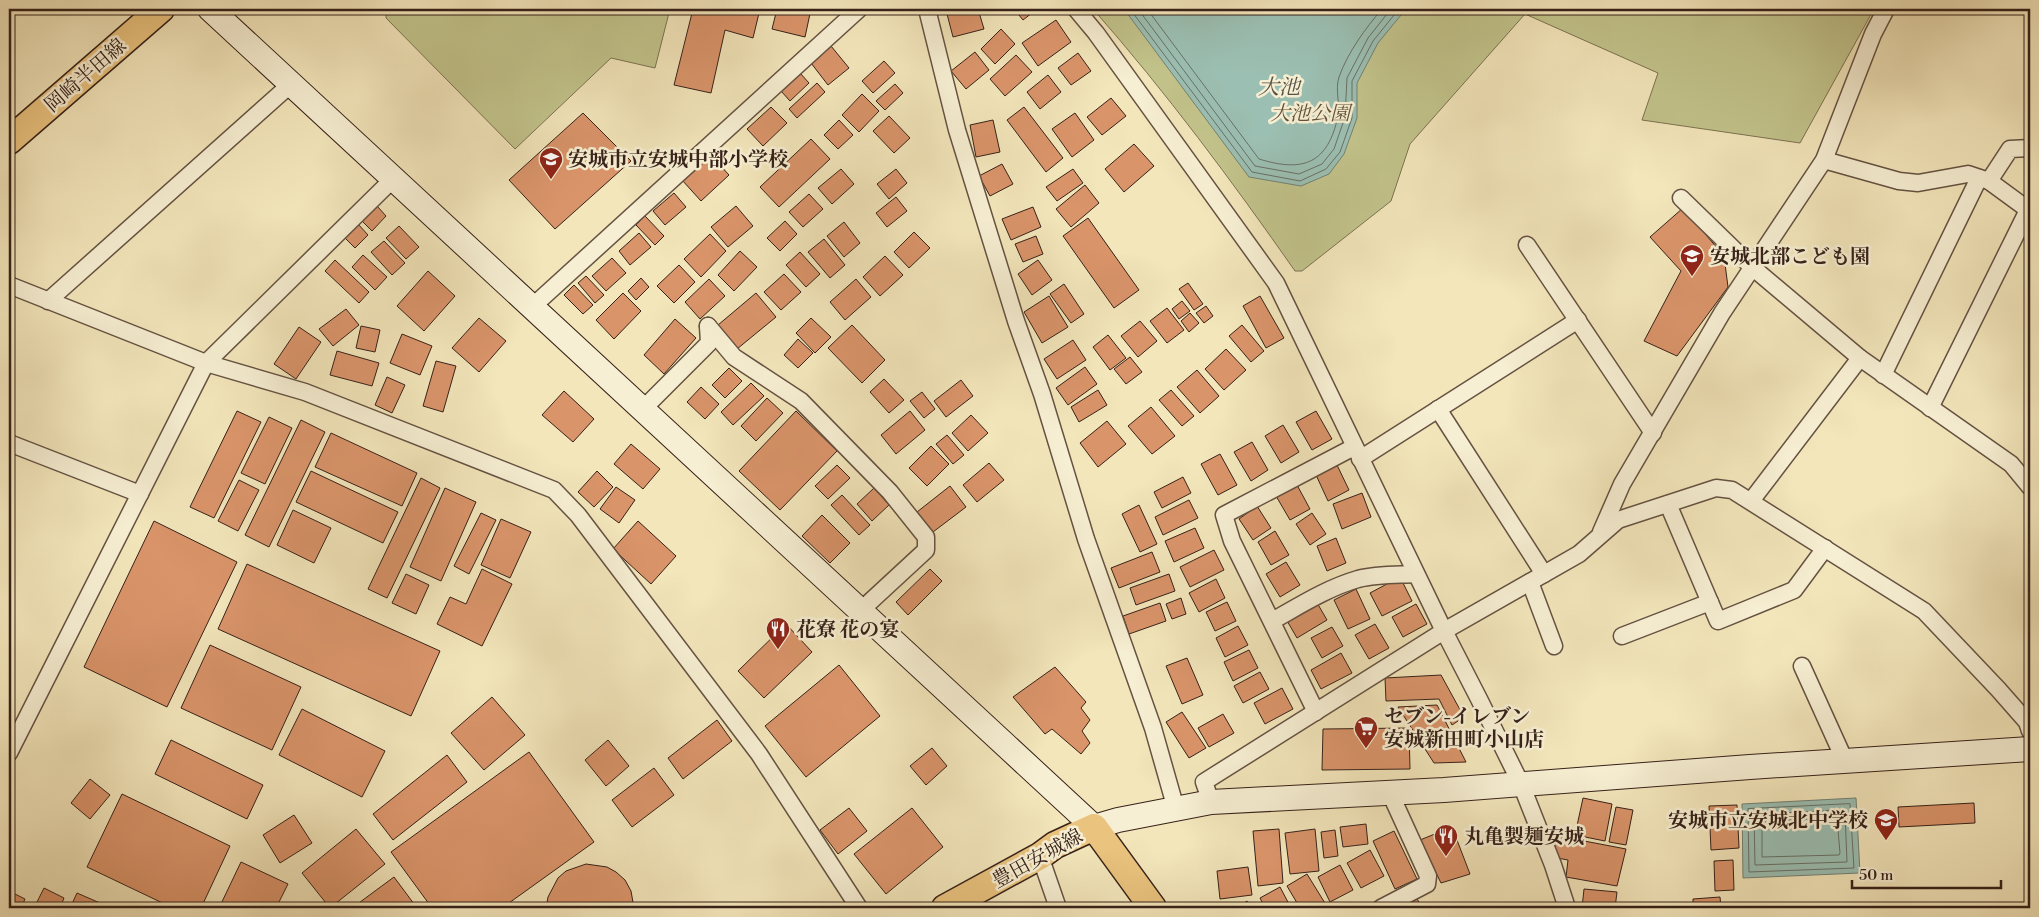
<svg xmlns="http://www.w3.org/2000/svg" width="2039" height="917" font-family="'Libre Bodoni','Noto Serif JP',serif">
<rect width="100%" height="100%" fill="#f3e6bb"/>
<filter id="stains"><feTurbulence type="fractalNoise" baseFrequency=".004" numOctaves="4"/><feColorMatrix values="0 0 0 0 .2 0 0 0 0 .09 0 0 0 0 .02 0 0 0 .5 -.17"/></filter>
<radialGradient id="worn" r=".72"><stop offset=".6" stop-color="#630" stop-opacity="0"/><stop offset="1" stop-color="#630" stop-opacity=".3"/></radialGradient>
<g fill="#c2c38b" stroke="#7c7252">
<polygon points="386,9 670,9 655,68 611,58 515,149 386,18"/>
<path d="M1093,9H1874L1800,143L1642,120L1658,73L1525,14L1410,144L1391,201L1302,271H1295C1232,181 1166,92 1093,9Z"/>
</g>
<g fill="#9bbfb2" stroke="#738075">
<polygon points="1124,9 1406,9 1378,43 1357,83 1357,118 1344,154 1329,174 1301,186 1249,177"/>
<polygon points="1856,798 1860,873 1743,878 1742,804"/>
</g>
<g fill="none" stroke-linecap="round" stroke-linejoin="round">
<g stroke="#687066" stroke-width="1">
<polyline points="1130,9 1252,172 1300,181 1326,169 1340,152 1352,118 1352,81 1373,41 1399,9"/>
<polyline points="1138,9 1255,166 1299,174 1322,164 1334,149 1345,117 1347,78 1368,38 1391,9"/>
<path d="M1147,9L1259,159C1304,173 1328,163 1338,116C1340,103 1335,89 1339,77C1348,52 1365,29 1382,9"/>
<polygon points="1850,804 1854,868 1749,872 1748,809"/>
<polygon points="1844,810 1845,813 1847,862 1755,865 1754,815"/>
<polygon points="1837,818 1840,853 1839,855 1762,857 1762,822"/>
</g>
</g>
<g fill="#da946a" stroke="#362119">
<polygon points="693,9 760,9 753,38 725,30 711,93 674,85"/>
<polygon points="777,9 811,9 805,37 772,29"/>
<polygon points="968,9 978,9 984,29 953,37 947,14"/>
<polygon points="1014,9 1037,9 1023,20"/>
<polygon points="1056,20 1071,42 1038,66 1022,43"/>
<polygon points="1001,29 1015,44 995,64 981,49"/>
<polygon points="831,46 849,68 828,85 811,63"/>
<polygon points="975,52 989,70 966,89 951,71"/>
<polygon points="1078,53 1091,71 1071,85 1058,68"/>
<polygon points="1016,55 1032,72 1005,96 990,79"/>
<polygon points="884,61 895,73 873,93 862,81"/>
<polygon points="800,73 809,83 790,101 781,91"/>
<polygon points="1048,75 1061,92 1040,109 1027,92"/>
<polygon points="817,83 825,92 797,118 789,109"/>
<polygon points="895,84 903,93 885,110 876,101"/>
<polygon points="862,94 879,111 859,132 842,115"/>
<polygon points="1111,98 1126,116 1102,135 1087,117"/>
<polygon points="771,107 787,123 763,146 747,129"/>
<polygon points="1024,107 1063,158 1046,172 1007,120"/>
<polygon points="583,113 631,161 555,229 509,180"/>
<polygon points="1075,113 1094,140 1072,157 1052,129"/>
<polygon points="889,116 910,138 894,153 873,131"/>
<polygon points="839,120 853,135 838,149 824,135"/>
<polygon points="993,120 1000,152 976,157 970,125"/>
<polygon points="811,139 830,159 779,207 760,187"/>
<polygon points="1134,144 1154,166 1124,192 1105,169"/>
<polygon points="710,154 729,175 701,201 682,180"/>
<polygon points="1002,164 1013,184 990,196 979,176"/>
<polygon points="841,169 854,184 832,204 818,188"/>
<polygon points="896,169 907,183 889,199 877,184"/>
<polygon points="1073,169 1083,183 1057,201 1046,187"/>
<polygon points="1085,185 1099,203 1071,227 1056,209"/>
<polygon points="674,193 686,207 665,225 653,211"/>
<polygon points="809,194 823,209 803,227 789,212"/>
<polygon points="896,197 907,211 887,227 876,213"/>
<polygon points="377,206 386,216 372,231 362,221"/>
<polygon points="736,206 753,226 728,247 711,227"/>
<polygon points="1033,207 1041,227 1011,240 1002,219"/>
<polygon points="1683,208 1724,256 1728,287 1677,356 1644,341 1681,271 1650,237"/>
<polygon points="645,216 664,236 655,245 636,225"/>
<polygon points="1088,218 1139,290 1114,308 1063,236"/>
<polygon points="785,221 797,234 780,251 767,238"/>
<polygon points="844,222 860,243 844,257 827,236"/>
<polygon points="358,224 368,235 355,248 344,237"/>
<polygon points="399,226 419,247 406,259 386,238"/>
<polygon points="914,232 930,248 909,268 894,252"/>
<polygon points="639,233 651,247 630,265 619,251"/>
<polygon points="710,234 726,251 701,277 684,259"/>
<polygon points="1036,236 1043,254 1023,262 1015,244"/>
<polygon points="824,239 845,265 830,278 808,252"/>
<polygon points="384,241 405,263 392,275 371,252"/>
<polygon points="740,251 757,267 734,291 718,275"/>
<polygon points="800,252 820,274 806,287 786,265"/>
<polygon points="363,255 387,277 375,290 352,267"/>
<polygon points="885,256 903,275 880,296 863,277"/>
<polygon points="612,258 626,273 606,291 592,276"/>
<polygon points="335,260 369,292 359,303 325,271"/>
<polygon points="1038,260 1052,280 1032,295 1018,274"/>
<polygon points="679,265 695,282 674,303 657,286"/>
<polygon points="428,271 455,296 424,331 397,306"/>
<polygon points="784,274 801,292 781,310 764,292"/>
<polygon points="586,276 604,295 595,303 578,283"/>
<polygon points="641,278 649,287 636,300 628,291"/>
<polygon points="709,279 725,296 700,319 685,302"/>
<polygon points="856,279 871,297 845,320 830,302"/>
<polygon points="1188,283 1203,304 1194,310 1179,289"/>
<polygon points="1064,284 1084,314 1071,323 1050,294"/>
<polygon points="574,285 593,305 583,314 564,295"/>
<polygon points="623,293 641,311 614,339 596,320"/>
<polygon points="756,293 776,317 737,349 718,325"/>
<polygon points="1049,296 1068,327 1042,343 1024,312"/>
<polygon points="1260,296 1284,338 1266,348 1243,306"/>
<polygon points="1182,301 1190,311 1179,319 1172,309"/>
<polygon points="1206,306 1213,316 1204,323 1196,313"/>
<polygon points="1167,308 1184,330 1167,343 1150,321"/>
<polygon points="346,309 359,325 333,346 319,329"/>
<polygon points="1190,313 1199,323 1189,332 1181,321"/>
<polygon points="479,318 506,341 479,372 452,348"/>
<polygon points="811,318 831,337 815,353 796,333"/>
<polygon points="675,319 696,338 664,374 644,355"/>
<polygon points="1140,321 1157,341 1138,357 1121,336"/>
<polygon points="852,325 885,360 862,383 828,348"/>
<polygon points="1242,325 1264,351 1251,362 1229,336"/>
<polygon points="361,326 380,330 375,352 356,348"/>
<polygon points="299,327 321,342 296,379 274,364"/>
<polygon points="402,334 432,346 420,375 390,363"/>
<polygon points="1108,335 1126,358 1110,370 1093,347"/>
<polygon points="798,339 813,353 798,368 784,355"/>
<polygon points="1073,340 1086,360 1057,379 1044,359"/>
<polygon points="1226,349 1246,370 1224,390 1205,369"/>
<polygon points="337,351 379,363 372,386 330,375"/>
<polygon points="1130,357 1142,372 1126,384 1114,369"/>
<polygon points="436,361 456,366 443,412 423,406"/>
<polygon points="1085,367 1097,384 1068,405 1056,388"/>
<polygon points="729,368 742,381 725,398 712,385"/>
<polygon points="1197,370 1219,396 1200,413 1177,387"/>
<polygon points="387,377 405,385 392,413 375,405"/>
<polygon points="884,379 904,400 889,413 870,392"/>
<polygon points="961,380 973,396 946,417 934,401"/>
<polygon points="751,383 764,396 733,425 721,412"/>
<polygon points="701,387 719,404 705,419 687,402"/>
<polygon points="1098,390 1107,405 1079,422 1071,407"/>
<polygon points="1171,390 1194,416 1182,426 1159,400"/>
<polygon points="564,391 594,419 573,442 542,415"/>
<polygon points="922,392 935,409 924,418 910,401"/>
<polygon points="767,398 783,413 756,441 741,426"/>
<polygon points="1151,407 1175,436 1152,454 1128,426"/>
<polygon points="237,411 261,422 214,518 190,507"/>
<polygon points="796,411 837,451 780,510 739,471"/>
<polygon points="910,411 925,430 896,454 881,435"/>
<polygon points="1316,411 1332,439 1312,450 1296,422"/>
<polygon points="971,415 988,433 968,451 952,433"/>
<polygon points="269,417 292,428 265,484 241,473"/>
<polygon points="301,420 325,432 269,547 245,535"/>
<polygon points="1107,421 1126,444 1098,467 1080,443"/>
<polygon points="1283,425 1299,452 1281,463 1265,436"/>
<polygon points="331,433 417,473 402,506 315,467"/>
<polygon points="947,435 964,455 953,464 936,444"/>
<polygon points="1252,442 1268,470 1251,481 1234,452"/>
<polygon points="631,444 660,469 643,489 614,464"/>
<polygon points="931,446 949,464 927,486 909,468"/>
<polygon points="1220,454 1237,485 1218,495 1201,464"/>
<polygon points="989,463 1004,480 977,502 963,485"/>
<polygon points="837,465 850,478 828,499 815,486"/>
<polygon points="1337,465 1349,490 1328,501 1316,475"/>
<polygon points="311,471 398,512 383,543 296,502"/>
<polygon points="597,471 613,487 594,507 578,492"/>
<polygon points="1183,477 1191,493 1162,508 1154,492"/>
<polygon points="421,478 440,488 387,598 368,589"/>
<polygon points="239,480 259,490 238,531 218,521"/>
<polygon points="1297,485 1310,509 1290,520 1276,496"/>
<polygon points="950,486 966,507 933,532 917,512"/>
<polygon points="616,487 635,500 619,523 600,509"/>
<polygon points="445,488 476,502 441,581 410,567"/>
<polygon points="874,488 889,505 872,521 857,504"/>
<polygon points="1362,493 1371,517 1342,529 1333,504"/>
<polygon points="842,495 870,525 859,535 831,505"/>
<polygon points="1189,500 1198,518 1163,535 1155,517"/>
<polygon points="1139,505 1157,544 1140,552 1122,514"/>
<polygon points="1257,506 1271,528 1253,540 1239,519"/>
<polygon points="293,510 331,528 314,563 277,545"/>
<polygon points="481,513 496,520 469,574 454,566"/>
<polygon points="1312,513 1326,534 1310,545 1296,524"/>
<polygon points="822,515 850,543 830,563 802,536"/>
<polygon points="501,519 531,532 510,578 481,565"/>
<polygon points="154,521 237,562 167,707 84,667"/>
<polygon points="638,521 676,556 651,584 613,549"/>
<polygon points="1195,528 1204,548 1174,562 1165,541"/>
<polygon points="1275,531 1289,555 1271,565 1258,542"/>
<polygon points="1336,538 1346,563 1327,571 1317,546"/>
<polygon points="1214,550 1224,570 1190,587 1180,567"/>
<polygon points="1152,552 1160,572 1119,588 1111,568"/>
<polygon points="1286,562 1300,585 1280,597 1266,574"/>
<polygon points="247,564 440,651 411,716 218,629"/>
<polygon points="482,569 512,584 482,646 437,624 450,597 466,604"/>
<polygon points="930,569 942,581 908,615 896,602"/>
<polygon points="406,574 429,585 416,614 392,603"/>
<polygon points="1169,574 1175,591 1136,605 1130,588"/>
<polygon points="1400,577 1412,601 1382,616 1370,593"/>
<polygon points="1216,579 1225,598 1199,612 1189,593"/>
<polygon points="1356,589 1370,619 1348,629 1334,600"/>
<polygon points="1181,598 1186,614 1172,619 1166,604"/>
<polygon points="1316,601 1327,620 1297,638 1286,619"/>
<polygon points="1227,602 1236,621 1215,631 1206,612"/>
<polygon points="1160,603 1166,621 1129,634 1123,616"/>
<polygon points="1416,604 1427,624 1403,637 1392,617"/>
<polygon points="786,624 812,652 764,698 738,671"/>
<polygon points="1375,624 1389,648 1369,659 1355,635"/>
<polygon points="1238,626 1248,645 1225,657 1216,638"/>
<polygon points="1332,627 1343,646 1322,658 1311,638"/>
<polygon points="210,645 301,687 272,750 181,708"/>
<polygon points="1249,650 1258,668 1233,681 1224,662"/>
<polygon points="1341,653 1352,673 1321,689 1311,670"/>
<polygon points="1187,658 1203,695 1182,704 1166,666"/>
<polygon points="839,665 880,716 806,777 765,726"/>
<polygon points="1055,667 1086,702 1081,708 1090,720 1082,731 1090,743 1081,754 1052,729 1045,734 1013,697"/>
<polygon points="1260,672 1269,689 1243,703 1234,686"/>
<polygon points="1441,675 1464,717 1452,725 1439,699 1386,701 1385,678"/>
<polygon points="1282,688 1293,709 1265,724 1254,703"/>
<polygon points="492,697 525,735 484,770 451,733"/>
<polygon points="1437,705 1466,762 1434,763 1398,707"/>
<polygon points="302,709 385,751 362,797 279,755"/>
<polygon points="1182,712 1206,748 1189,758 1166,722"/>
<polygon points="1223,714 1234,733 1209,747 1198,728"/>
<polygon points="717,720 732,741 683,779 668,758"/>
<polygon points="1409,728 1410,769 1322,770 1323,729"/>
<polygon points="171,740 263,785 247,819 155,774"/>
<polygon points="608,740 629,766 606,786 585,760"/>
<polygon points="932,748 947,766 926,785 910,766"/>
<polygon points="529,752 594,842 502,908 432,908 391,852"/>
<polygon points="447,755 467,782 393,840 373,814"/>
<polygon points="654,768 674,795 632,827 612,800"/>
<polygon points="90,779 110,795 90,819 71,803"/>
<polygon points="122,794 230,846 201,908 173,908 87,867"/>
<polygon points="1583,798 1612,804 1605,841 1575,835"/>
<polygon points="1974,803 1975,823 1899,827 1898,807"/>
<polygon points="1737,805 1739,848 1711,850 1709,806"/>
<polygon points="1616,807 1633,810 1626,845 1609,842"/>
<polygon points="849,808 867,831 838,854 820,830"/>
<polygon points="912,808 943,847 886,894 854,854"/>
<polygon points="294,815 312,843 280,863 263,835"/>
<polygon points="1366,824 1368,844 1343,847 1340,827"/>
<polygon points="1452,827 1470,874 1441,883 1420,840"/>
<polygon points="356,829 385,864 330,908 302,873"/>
<polygon points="1279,829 1283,883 1258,886 1253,831"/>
<polygon points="1315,829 1319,871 1290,874 1285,833"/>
<polygon points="1335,830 1338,856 1324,858 1321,832"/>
<polygon points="1394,831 1417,879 1395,889 1373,841"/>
<polygon points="1553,835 1626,849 1617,886 1566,877 1568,860 1557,858"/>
<polygon points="1370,850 1384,876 1361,888 1347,863"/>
<polygon points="1733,860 1734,890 1715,891 1714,861"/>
<polygon points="241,862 288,884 276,908 219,908"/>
<polygon points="586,864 607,867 616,872 625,880 631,891 634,908 546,908 548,897 558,878 566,871"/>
<polygon points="1340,865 1353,890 1330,902 1318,877"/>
<polygon points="1248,867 1252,895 1220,899 1217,871"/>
<polygon points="1307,874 1328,908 1300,908 1287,886"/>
<polygon points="394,877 417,908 352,908"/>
<polygon points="1280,887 1290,906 1287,908 1265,908 1260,898"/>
<polygon points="44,888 64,898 60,908 34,908"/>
<polygon points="1584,889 1617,892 1615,908 1582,908"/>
<polygon points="9,891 25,899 21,908 9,908"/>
<polygon points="77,893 100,903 98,908 70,908"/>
<polygon points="1414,893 1422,908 1406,908 1401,900"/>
<polygon points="1720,897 1721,908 1693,908 1693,899"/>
<polygon points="1247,901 1252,908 1237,908"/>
</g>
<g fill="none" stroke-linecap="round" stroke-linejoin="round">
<g stroke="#655242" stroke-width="19">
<g id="street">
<polyline points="927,9 957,130 1016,321 1042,394 1086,539 1153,728 1176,809"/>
<polyline points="1076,9 1096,33 1276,283 1444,631 1479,699 1521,784 1553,865 1567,908"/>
<polyline points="1824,160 1899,181 1918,183 1968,174 1989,181 2030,211"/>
<polyline points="1989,181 2010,149 2030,148"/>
<polyline points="1681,198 1752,267 1860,358 2011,464 2030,487"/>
<polyline points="1527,245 1653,433"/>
<polyline points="9,285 206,363 305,392 554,490 578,515 759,754 859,908"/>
<polyline points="48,301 291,84"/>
<polyline points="532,307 859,9"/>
<polyline points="708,326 734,357 801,401 890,492 926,537 926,550 860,611"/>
<polyline points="1883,375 1979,178"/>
<polyline points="1930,408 2028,210"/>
<polyline points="643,409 709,343 708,326"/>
<polyline points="1438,409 1544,574"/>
<polyline points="9,443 140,494"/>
<polyline points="1360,459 1578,320"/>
<polyline points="1751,501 1860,358"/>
<polyline points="1668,504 1718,621 1794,590 1825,548"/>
<polyline points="1601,532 1622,484 1722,313 1824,160 1873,34 1886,9"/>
<polyline points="1530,582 1554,646"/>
<path d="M1272,621C1299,606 1327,588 1358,579C1377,574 1397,575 1416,574"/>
<polyline points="1622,636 1710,602"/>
<polyline points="1802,666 1845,761"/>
<polyline points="1316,712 1232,541 1224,515 1354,447"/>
<polyline points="9,753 206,363 393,179"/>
<polyline points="1211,802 1204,782 1444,631 1579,554 1618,520 1716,488 1732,490 1924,611 1998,689 2027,722 2030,731"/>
<polyline points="1040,856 1058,908"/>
<polyline points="1381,908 1427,884 1428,876 1390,793"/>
</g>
</g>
<g stroke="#362119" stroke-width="26">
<polyline id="secondary" points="210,9 1094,827 1118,820 1211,802 1444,790 1750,767 2030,749"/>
</g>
<g stroke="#362119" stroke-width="29">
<g id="primary">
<polyline points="9,141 161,9"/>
<polyline points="945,908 1040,856 1055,845 1094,827 1153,908"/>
</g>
</g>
<use href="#street" stroke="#f7efd3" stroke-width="16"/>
<use href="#secondary" stroke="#f7efd3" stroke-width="24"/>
<use href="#primary" stroke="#eac37e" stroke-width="26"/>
</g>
<defs>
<g id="school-pin" transform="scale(1.25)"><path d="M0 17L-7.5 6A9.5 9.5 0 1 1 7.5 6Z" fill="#8f2418" stroke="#f7efd3"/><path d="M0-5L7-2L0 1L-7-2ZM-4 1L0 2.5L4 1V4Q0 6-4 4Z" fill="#fff"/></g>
<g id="restaurant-pin" transform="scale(1.25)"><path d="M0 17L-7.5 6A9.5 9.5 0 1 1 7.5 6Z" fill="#8f2418" stroke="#f7efd3"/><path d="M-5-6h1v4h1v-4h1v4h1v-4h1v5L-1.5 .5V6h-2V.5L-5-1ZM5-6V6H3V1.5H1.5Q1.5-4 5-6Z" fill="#fff"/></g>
<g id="supermarket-pin" transform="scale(1.25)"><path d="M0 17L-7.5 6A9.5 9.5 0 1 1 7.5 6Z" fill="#8f2418" stroke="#f7efd3"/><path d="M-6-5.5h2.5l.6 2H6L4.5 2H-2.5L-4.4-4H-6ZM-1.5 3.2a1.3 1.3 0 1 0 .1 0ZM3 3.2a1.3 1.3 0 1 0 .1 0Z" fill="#fff"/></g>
</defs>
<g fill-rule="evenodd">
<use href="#school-pin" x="551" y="159"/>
<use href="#school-pin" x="1692" y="256"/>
<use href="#restaurant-pin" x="778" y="629"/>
<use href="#supermarket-pin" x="1366" y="728"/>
<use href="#school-pin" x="1886" y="820"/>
<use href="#restaurant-pin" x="1446" y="836"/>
</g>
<g text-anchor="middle" stroke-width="5" stroke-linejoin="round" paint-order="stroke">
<g font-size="20" fill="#362119" stroke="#f7efd3">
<text transform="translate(85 75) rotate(-41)" y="7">岡崎半田線</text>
<text transform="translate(1037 858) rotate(-29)" y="7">豊田安城線</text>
</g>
<g font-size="20" font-style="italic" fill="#60523b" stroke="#f7efd3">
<text x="1310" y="120">大池公園</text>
</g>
<g font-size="20" font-weight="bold" fill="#362119" stroke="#f7efd3" text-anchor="start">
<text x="568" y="166">安城市立安城中部小学校</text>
<text x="1710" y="263">安城北部こども園</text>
<text x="796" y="636">花寮 花の宴</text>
<text x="1384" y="723">セブン-イレブン<tspan x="1384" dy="23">安城新田町小山店</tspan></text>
<text x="1868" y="827" text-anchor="end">安城市立安城北中学校</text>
<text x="1464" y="843">丸亀製麺安城</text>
</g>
<g font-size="21" font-style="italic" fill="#545047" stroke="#f7efd3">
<text x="1279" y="94">大池</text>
</g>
</g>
<rect width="2039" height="917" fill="none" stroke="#f3e6bb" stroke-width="30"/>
<rect x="10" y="10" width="2019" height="897" fill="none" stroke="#362119" stroke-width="2.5"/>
<rect x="15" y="15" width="2009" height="887" fill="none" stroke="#362119"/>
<path d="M1852 880v8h149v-8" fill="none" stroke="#362119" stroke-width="2.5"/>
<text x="1859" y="880" font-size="15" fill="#362119" stroke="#f7efd3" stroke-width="4" paint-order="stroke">50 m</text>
<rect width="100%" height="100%" filter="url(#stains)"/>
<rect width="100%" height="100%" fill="url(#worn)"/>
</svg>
